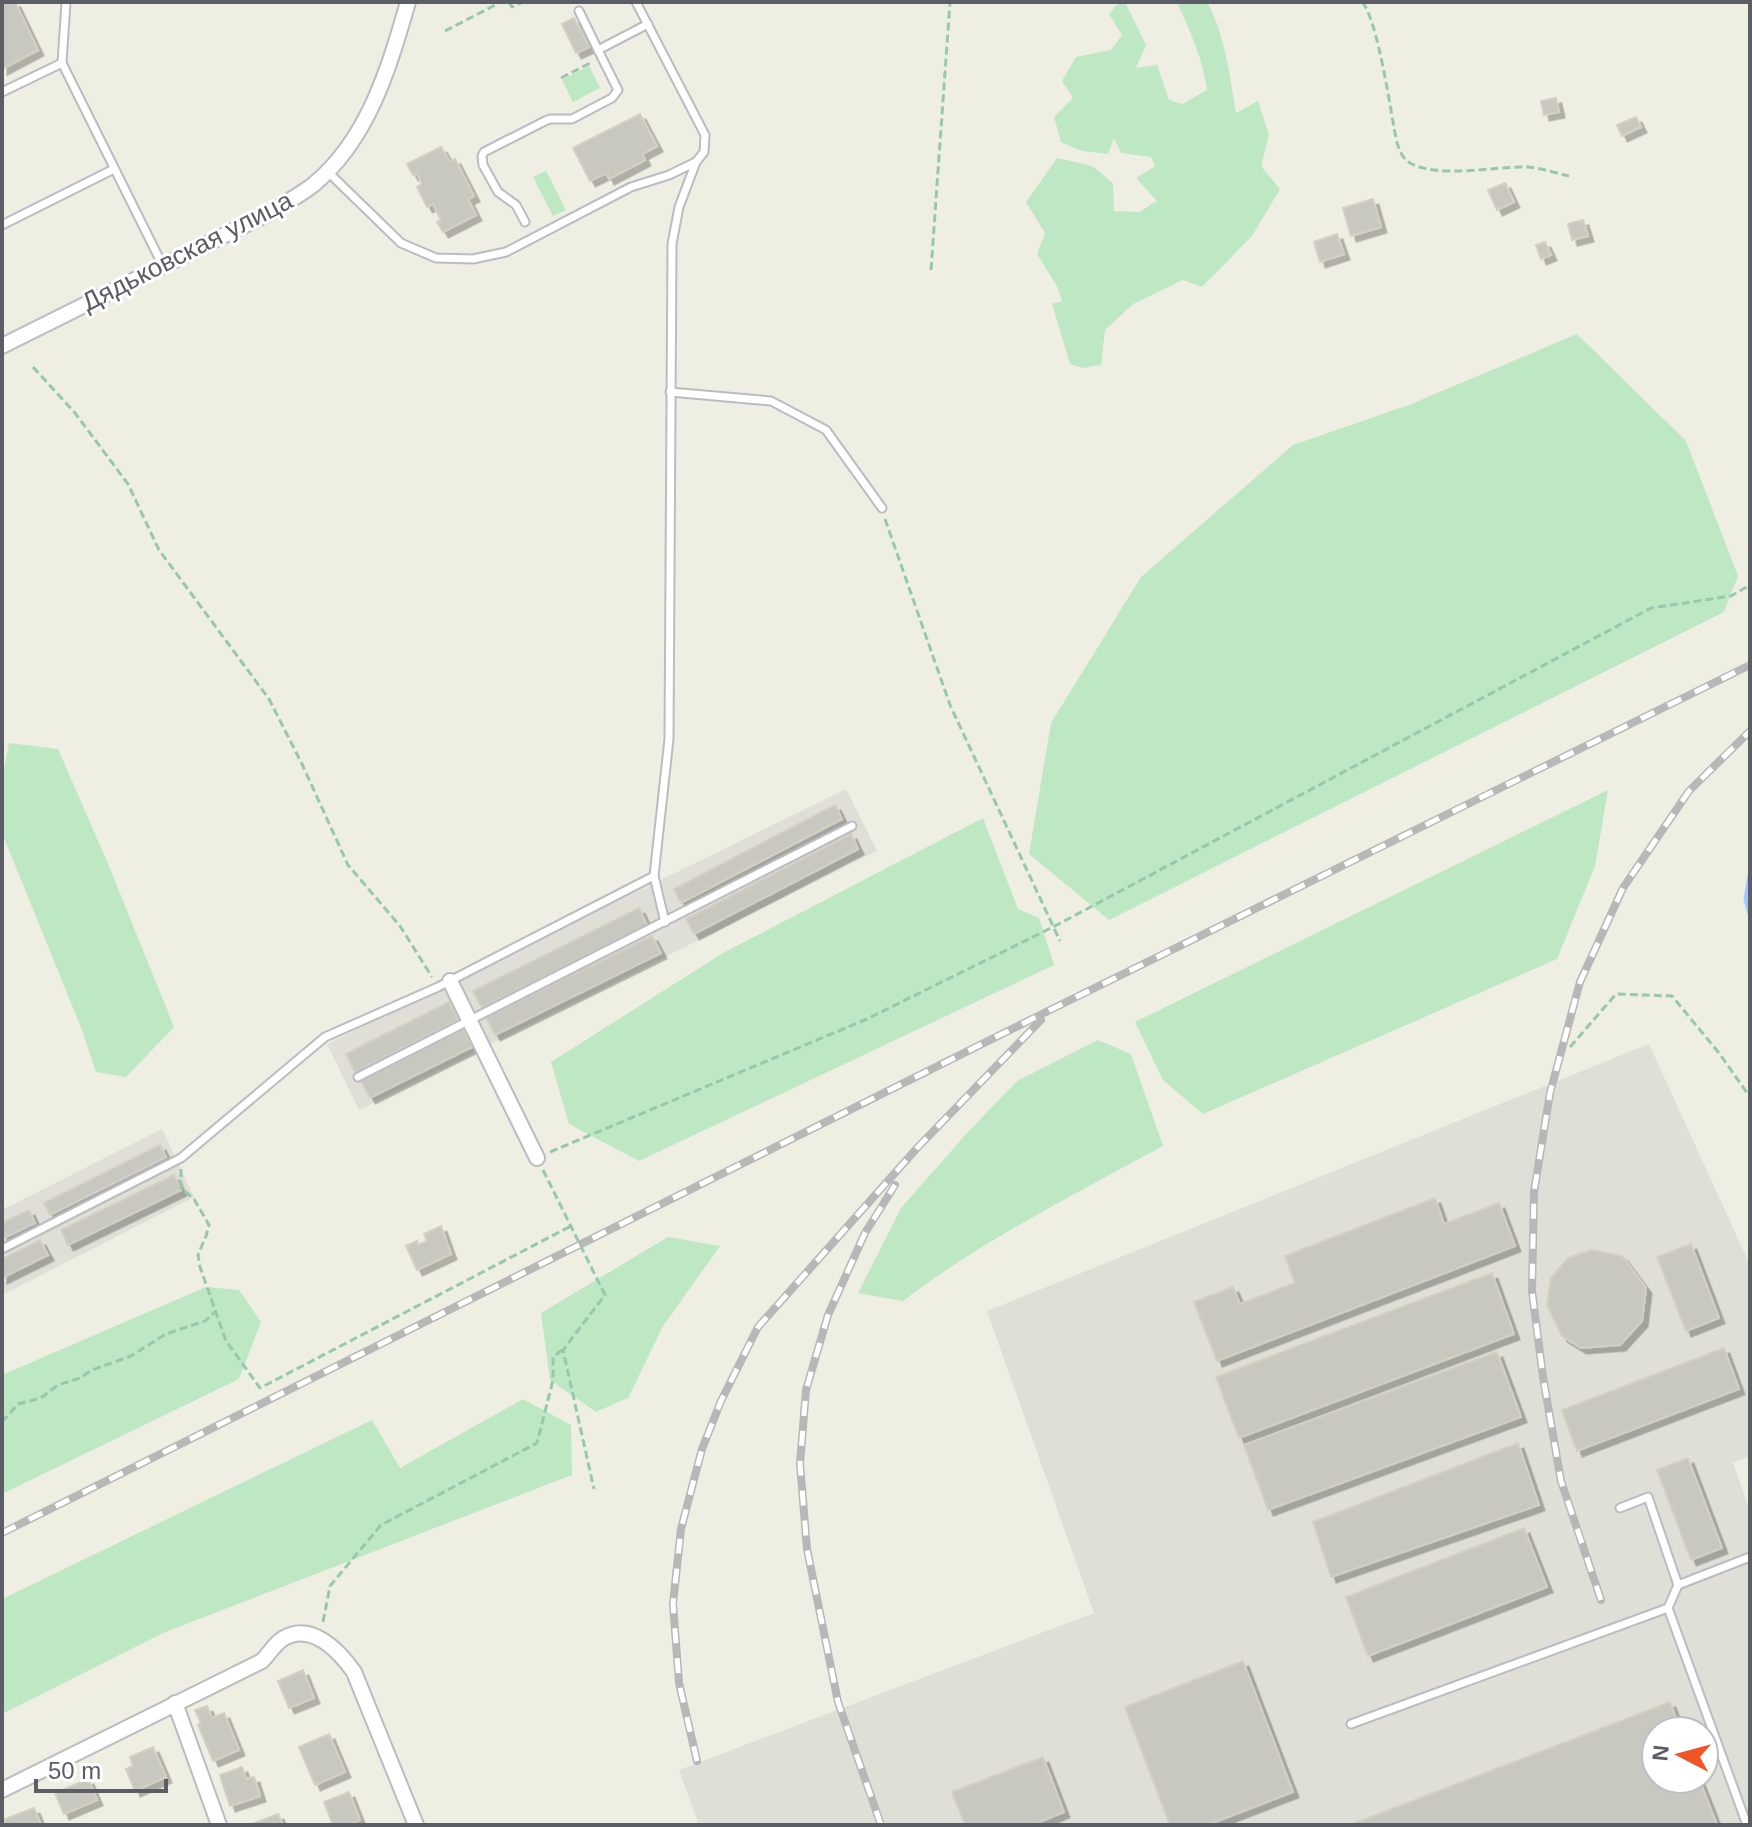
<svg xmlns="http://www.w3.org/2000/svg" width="1752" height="1827" font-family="Arial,sans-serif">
<defs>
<filter id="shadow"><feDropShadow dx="5.5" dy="5.5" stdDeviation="0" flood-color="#0004"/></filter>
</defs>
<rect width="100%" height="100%" fill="#efeee3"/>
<g fill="#dfdfd7" fill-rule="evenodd">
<polygon points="846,789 877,851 359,1110 327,1044"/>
<path d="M1649,1044L1750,1265V1456L1733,1463L1750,1511V1825H699L679,1770L1094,1613L987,1311ZM1656,1731H1704V1779H1656Z"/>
<polygon points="162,1129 194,1197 2,1295 2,1210"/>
</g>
<g fill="#bee7c4">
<path d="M1119,2H1125L1146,45L1136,68L1157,65L1169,100L1182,104L1207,90C1203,59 1190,31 1177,2H1207C1225,35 1230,76 1236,113L1258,101L1269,135L1261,166L1280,189L1252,236L1202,287L1183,280L1133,304L1105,330L1101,365L1082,368L1070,364L1052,304L1062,301L1057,286L1037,254L1045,233L1026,202L1057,158L1092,166L1113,183L1114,211L1139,212L1157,201L1136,178L1155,166L1151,157L1121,153L1114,138L1108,154L1082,151L1061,142L1054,117L1073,98L1062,81L1076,57L1111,50L1122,35L1109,14Z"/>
<polygon points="589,66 600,88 573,102 562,80"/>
<polygon points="546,171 566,210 553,216 533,177"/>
<polygon points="1577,334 1686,441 1738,576 1724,612 1109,920 1029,854 1051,723 1141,577 1293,445 1409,405"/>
<polygon points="9,743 58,749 109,866 174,1027 126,1077 96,1072 82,1030 2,833 2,780"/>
<polygon points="1608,790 1595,866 1557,959 1203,1114 1163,1080 1135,1022"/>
<polygon points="983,818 1018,909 1039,918 1054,965 639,1161 569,1124 551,1062 723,953"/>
<path d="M1098,1040L1131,1054L1163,1146C1075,1194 983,1240 903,1301L858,1293L901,1208L968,1132L1017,1081Z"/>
<polygon points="668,1237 720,1246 663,1326 628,1398 596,1412 550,1380 541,1313"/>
<polygon points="206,1287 239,1290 261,1322 239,1379 2,1494 2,1375"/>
<polygon points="523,1399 571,1425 572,1475 163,1633 2,1714 2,1599 372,1420 400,1468"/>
</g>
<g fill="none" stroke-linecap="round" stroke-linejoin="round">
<polyline stroke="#a2c9ff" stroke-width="5" points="1750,876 1746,899 1750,914"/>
</g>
<g fill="#c9c8c0" stroke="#d3d0c1" stroke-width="2" filter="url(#shadow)">
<polygon points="2,2 15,2 38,50 2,69"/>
<polygon points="574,18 589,47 576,53 562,24"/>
<polygon points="1556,98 1559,112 1544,115 1541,101"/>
<polygon points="640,114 657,146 642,154 645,160 609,179 606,173 590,181 573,148"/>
<polygon points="1636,117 1641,127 1622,136 1617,125"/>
<polygon points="441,147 450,162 455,159 474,196 468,199 476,215 443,232 437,222 441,220 433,204 427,207 417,187 422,184 417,173 413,175 407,164"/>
<polygon points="1505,183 1514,202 1497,210 1488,190"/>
<polygon points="1373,199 1381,227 1351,236 1343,208"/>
<polygon points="1583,220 1588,236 1572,240 1568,224"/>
<polygon points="1337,234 1344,254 1320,262 1314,242"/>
<polygon points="1545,242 1551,255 1541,259 1536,245"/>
<polygon points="835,805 842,819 681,903 674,889"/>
<polygon points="851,834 858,849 694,934 686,919"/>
<polygon points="639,908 647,925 482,1008 473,991"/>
<polygon points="652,936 661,953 495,1035 486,1017"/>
<polygon points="449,1002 458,1020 355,1072 346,1054"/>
<polygon points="463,1029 472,1047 370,1098 361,1081"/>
<polygon points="160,1145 166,1157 50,1215 44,1203"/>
<polygon points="174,1175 181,1190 68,1245 61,1230"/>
<polygon points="1435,1198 1444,1224 1499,1203 1515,1246 1217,1361 1194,1302 1233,1287 1240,1304 1295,1283 1285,1256"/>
<polygon points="29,1210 35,1223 2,1239 2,1223"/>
<polygon points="441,1226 451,1254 417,1270 406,1246 417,1241 418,1245 427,1241 424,1234"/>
<polygon points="40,1240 48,1255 2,1278 2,1259"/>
<polygon points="1691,1244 1719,1318 1686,1331 1657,1257"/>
<polygon points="1591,1250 1622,1256 1646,1288 1642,1321 1620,1345 1581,1348 1562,1336 1547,1305 1551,1278 1568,1258"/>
<polygon points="1492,1273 1514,1334 1239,1438 1216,1377"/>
<polygon points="1724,1348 1739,1389 1577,1451 1562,1410"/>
<polygon points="1497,1352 1521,1417 1268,1510 1244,1445"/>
<polygon points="1518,1443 1539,1505 1331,1577 1313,1522"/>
<polygon points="1688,1458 1722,1548 1691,1560 1657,1470"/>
<polygon points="1524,1528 1547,1587 1368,1656 1346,1597"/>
<polygon points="1243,1661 1293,1792 1207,1825 1170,1825 1125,1707"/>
<polygon points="303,1670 314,1698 289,1708 278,1681"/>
<polygon points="1670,1702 1681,1731 1656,1731 1656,1779 1699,1779 1717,1825 1350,1825"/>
<polygon points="207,1706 212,1718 224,1713 239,1750 213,1761 198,1725 201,1723 195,1710"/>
<polygon points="329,1734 345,1772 315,1785 299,1747"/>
<polygon points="153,1747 166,1777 135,1791 126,1769 133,1766 130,1757"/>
<polygon points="1043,1757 1064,1812 1032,1825 965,1825 952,1792"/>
<polygon points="242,1767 246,1779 254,1777 260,1796 230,1806 220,1775"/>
<polygon points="88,1779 97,1800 64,1814 55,1793"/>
<polygon points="349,1792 360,1820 348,1825 333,1825 324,1802"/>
<polygon points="34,1808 41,1825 4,1825 3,1820"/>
<polygon points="278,1814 283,1825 250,1825"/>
</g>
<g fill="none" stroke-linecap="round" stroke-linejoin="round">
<g stroke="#bbbcc2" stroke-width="11">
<g id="service">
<polyline points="579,11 598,50"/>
<polyline points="62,63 163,266"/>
<polyline points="2,92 62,63 66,2"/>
<polyline points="328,172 401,243 436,258 473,259 506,252 631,187 669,175 696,162 704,152 705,135 636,2"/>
<polyline points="525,222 516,205 498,192 483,165 482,156 484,152 545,121 550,119 572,119 612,98 618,90 598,50 648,24"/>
<polyline points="2,225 114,169"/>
<polyline points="670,392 771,401 826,430 882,508"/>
<polyline points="654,876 665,922"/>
<polyline points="358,1077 852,826"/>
<polyline points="2,1249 181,1158 325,1037 438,987 654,876 669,739 672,244 679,207 696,162"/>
<polyline points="1620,1508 1648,1497 1678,1585 1668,1608"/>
<polyline points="1678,1585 1750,1557"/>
<polyline points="1351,1724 1668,1608 1747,1825"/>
</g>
</g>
<g stroke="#bbbcc2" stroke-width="18">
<g id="minor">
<path d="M2,346L271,212C285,203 300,195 313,185C368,140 389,68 408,2"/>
<polyline points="450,981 537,1158"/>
<polyline points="175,1703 219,1825"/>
<path d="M2,1790L262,1661C270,1653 274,1644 284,1638C312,1622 339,1651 354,1672L416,1825"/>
</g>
</g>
<g stroke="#96c9ac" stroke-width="3" stroke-dasharray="8 4" stroke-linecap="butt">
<polyline points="509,2 512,7 523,2"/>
<path d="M1362,2C1378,19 1391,115 1397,143C1400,151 1402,158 1410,163C1438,179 1495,166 1527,167C1541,168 1556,173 1569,176"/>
<polyline points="1616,2 1617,4"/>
<polyline points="445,31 501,2"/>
<polyline points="561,78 592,62"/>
<polyline points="931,270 950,2"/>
<polyline points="33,367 75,413 128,484 159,550 269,699 302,764 348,865 400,926 432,977"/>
<polyline points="885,519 950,705 1060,941"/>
<polyline points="1570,1047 1616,994 1672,996 1719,1053 1750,1097"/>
<polyline points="550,1152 867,1019 1053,927 1651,608 1731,596 1750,585"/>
<polyline points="181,1169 181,1188 194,1199 209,1225 206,1236 198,1255 200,1267 226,1341 260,1388 571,1226"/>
<polyline points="543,1170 605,1295 563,1350 594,1489"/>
<polyline points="2,1422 18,1404 41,1398 58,1385 80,1378 92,1370 131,1356 166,1334 205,1321 215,1312"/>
<polyline points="323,1622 330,1586 381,1525 537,1443 553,1380 553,1357 562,1350"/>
</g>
<use href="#service" stroke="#fff" stroke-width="7"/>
<use href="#minor" stroke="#fff" stroke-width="14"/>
<g stroke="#b6b7b7" stroke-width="8">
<g id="rail">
<polyline points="2,1533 1052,1009 1750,665"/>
<polyline points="1601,1600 1561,1481 1543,1377 1532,1291 1534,1192 1550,1093 1580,982 1623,888 1689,791 1750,731"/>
<polyline points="697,1761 679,1683 673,1604 681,1529 702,1449 721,1401 758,1327 918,1147 1041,1020"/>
<polyline points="881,1825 838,1702 807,1549 800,1464 806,1390 828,1315 865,1233 895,1185"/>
</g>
</g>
<use href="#rail" stroke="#fff" stroke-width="5" stroke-dasharray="15" stroke-linecap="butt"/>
</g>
<g text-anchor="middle" stroke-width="6" stroke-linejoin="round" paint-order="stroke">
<g font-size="26" fill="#5b5e64" stroke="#fff">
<text transform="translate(187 251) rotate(-27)" y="9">Дядьковская улица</text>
</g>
</g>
<rect width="1752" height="1827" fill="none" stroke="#5b5e64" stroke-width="8"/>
<g transform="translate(1680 1755) rotate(276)"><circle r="38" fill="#ffffff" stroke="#bdbfc1" stroke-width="2"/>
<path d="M0-6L14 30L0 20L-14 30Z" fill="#f15526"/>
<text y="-12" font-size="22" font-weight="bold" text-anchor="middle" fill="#5b5e64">N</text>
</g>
<path d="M36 1779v12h130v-12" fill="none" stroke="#5b5e64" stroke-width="4"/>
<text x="48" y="1779" font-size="24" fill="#5b5e64" stroke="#ffffff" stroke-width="6" paint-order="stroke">50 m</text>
</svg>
